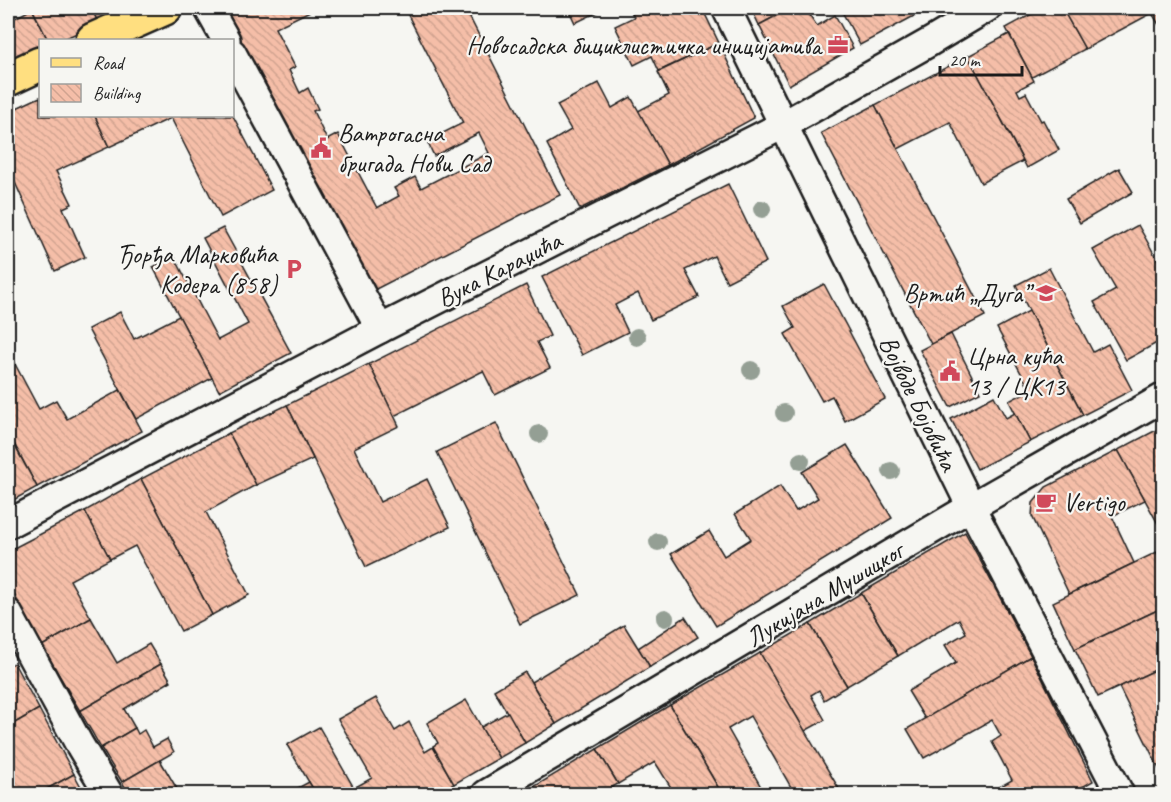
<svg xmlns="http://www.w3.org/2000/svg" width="1171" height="802" font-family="Caveat,sans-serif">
<defs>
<pattern id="building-back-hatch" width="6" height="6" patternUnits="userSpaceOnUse" patternTransform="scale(1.5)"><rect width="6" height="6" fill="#f5bea8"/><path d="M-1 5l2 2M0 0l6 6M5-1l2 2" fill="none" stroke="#d1a390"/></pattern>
</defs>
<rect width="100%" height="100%" fill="#f6f6f2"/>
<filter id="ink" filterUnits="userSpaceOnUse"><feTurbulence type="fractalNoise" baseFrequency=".0167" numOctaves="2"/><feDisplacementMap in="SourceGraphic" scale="12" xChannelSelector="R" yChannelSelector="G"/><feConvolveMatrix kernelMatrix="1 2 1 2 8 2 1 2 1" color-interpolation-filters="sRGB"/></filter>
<g filter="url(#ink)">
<g fill="url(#building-back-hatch)" stroke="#1c1c1c" stroke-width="1.5">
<polygon points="8,8 10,8 15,18 32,9 48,40 40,40 40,51 8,68"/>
<polygon points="32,8 92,8 98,23 62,40 48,40"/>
<polygon points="92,8 127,8 98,23"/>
<polygon points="221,8 316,8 275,28 295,67 289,70 300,93 308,88 318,109 313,111 327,140 338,134 377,208 399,196 394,188 415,177 421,188 489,153 479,133 434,156 427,141 463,123 408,15 422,8 465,8 560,195 374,290 266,92"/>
<polygon points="568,8 596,8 598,12 575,23"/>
<polygon points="629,8 702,8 719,43 659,71 652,56 634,65 615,26 634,17"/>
<polygon points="751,8 791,8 759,25"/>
<polygon points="791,8 805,8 817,26 835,15 853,48 789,85 759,25"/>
<polygon points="840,8 929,8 860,45"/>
<polygon points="1043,8 1062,8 1085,49 1032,77 1006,28"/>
<polygon points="1062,8 1164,8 1164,33 1152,13 1085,49"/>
<polygon points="1009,34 1034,81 1017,90 1020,96 1026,93 1041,121 1043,120 1059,150 1027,168 968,56"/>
<polygon points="719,43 754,118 668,165 638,111 669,95 658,72"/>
<polygon points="968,56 1023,161 981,183 950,122 898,149 875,105"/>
<polygon points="599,83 612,108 631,97 668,165 580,209 547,144 571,130 557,105"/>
<polygon points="40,97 40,116 95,116 109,147 56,171 72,204 63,208 85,257 55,271 8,167 8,112"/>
<polygon points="875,105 985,316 931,344 821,133"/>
<polygon points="232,114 272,190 221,217 171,118 109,147 95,116 232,116"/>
<polygon points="1119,168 1133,192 1080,223 1066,199"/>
<polygon points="728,184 766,262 727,282 714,256 685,270 699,297 651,320 638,293 615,305 628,332 582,355 542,277"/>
<polygon points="1138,225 1161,266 1164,265 1164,339 1126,360 1094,302 1116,290 1093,250"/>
<polygon points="223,228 291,353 219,391 153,267 174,256 218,340 248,324 203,238"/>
<polygon points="1049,268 1093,352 1108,344 1132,390 1083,415 1016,285"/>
<polygon points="824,284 885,399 845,421 832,396 822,401 785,334 795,328 783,306"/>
<polygon points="526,285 550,336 537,342 550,368 495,395 483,371 394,416 369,364"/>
<polygon points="1029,311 1083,415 1030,442 1009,401 1030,390 997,328"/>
<polygon points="120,312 134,339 179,316 212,378 136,419 88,329"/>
<polygon points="951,334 980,392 950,407 920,350"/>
<polygon points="8,351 39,409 56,400 67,419 120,390 142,431 37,487 8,432"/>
<polygon points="369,364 399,426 354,448 380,502 427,479 450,527 366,567 287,405"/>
<polygon points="994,396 1006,418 1015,413 1030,442 977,469 951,419"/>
<polygon points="287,405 313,459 256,485 229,433"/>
<polygon points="496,423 580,595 520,624 437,452"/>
<polygon points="1164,426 1164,535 1118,450"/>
<polygon points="229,433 256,485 206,512 249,595 212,615 141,479"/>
<polygon points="13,443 37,487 8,503 8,447"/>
<polygon points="847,445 892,518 716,626 671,554 709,531 724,556 751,539 735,514 780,486 796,511 818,498 802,472"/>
<polygon points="1118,450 1145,500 1112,516 1134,563 1069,594 1032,516 1033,503 1046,487"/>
<polygon points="141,479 212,615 181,631 135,546 110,559 85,511"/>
<polygon points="85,511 110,559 70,580 91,618 42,646 8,583 8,551"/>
<polygon points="965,532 1031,656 925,719 908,691 956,663 945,645 966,633 959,619 898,656 861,593"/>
<polygon points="1157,552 1164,566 1164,607 1075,649 1053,602"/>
<polygon points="861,593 898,656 847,686 810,624"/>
<polygon points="1164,607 1164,666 1098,697 1075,649"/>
<polygon points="685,617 698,637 650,667 638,648"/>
<polygon points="91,618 117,663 149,644 161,664 80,711 42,646"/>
<polygon points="810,624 847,686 824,700 819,690 811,695 825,720 805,731 760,653"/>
<polygon points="624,625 650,667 556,724 531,682"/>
<polygon points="760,653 805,731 842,794 795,794 750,716 728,729 765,794 722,794 670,705"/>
<polygon points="1031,656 1093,781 1070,794 987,794 1012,780 992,742 1001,736 992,720 924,758 907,729"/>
<polygon points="14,663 39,709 8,727 8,666"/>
<polygon points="161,664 171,681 124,709 135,728 101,748 80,711"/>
<polygon points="1164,666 1164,779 1119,687"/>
<polygon points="525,672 556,724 525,743 494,690"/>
<polygon points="376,698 395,731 409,722 425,752 433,747 454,784 435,794 316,794 287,745 319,727 354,788 372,778 338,719"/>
<polygon points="466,700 499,758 454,784 433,746 438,743 427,723"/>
<polygon points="670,705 722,794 675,794 655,762 618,784 597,749"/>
<polygon points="39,709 74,774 38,794 28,794 25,789 14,794 8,794 8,727"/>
<polygon points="508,712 525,743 499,758 481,727"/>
<polygon points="135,728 138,734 144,730 153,747 167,739 174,752 122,782 101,748"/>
<polygon points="597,749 618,784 600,794 528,794 527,791"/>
<polygon points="160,760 180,794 129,794 122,782"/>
<polygon points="74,774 85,794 38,794"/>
<polygon points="309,782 316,794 287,794"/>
</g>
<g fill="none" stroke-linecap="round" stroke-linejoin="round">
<g stroke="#1c1c1c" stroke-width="32">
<g id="minor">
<polyline points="208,8 226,40"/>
<polyline points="726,8 971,507 1120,794"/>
<polyline points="232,53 380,329"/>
<polyline points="8,524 380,329 783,125 930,42 987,8"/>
<polyline points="8,613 79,744 109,794"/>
<polyline points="486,794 962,512 1164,397"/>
</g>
</g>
<g stroke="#1c1c1c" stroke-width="38">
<g id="major">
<polyline points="93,40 165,8"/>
<polyline points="8,79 40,64"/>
</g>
</g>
<use href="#minor" stroke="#f6f6f2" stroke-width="27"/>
<use href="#major" stroke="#ffdf80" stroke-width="33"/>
</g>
<g fill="#949f94">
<circle cx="762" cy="209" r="9"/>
<circle cx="637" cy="337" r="9"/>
<circle cx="751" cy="370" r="9"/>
<circle cx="784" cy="413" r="9"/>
<circle cx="539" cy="434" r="9"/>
<circle cx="801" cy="461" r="9"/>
<circle cx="891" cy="471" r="9"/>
<circle cx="658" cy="542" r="9"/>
<circle cx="665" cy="618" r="9"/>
</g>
</g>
<defs>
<g id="office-bare" transform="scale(1.62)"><path d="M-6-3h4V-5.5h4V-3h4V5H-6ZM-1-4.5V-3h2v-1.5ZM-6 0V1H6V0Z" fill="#d1495b" stroke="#f6f6f2" stroke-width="2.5" paint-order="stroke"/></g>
<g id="civic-bare" transform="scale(1.62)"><path d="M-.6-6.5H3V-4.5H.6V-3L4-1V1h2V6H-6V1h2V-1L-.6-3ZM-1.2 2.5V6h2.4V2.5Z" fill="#d1495b" stroke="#f6f6f2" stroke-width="2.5" paint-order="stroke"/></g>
<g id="parking-bare" transform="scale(1.62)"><path d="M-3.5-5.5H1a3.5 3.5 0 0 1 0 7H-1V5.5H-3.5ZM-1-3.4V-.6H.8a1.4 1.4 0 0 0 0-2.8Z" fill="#d1495b" stroke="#f6f6f2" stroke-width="2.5" paint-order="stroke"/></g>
<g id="school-bare" transform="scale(1.62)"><path d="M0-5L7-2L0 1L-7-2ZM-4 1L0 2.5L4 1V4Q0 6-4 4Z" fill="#d1495b" stroke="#f6f6f2" stroke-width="2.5" paint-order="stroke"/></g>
<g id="cafe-bare" transform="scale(1.62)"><path d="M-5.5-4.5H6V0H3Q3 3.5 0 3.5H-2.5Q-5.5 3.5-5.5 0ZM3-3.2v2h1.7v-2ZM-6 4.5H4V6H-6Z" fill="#d1495b" stroke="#f6f6f2" stroke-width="2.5" paint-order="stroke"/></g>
</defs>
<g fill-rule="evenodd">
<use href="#office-bare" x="838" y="45"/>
<use href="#civic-bare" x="321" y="148"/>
<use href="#parking-bare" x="294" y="269"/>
<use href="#school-bare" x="1046" y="293"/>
<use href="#civic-bare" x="950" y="371"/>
<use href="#cafe-bare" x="1046" y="502"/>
</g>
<g text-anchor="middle" stroke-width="4.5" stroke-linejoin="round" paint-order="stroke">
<g font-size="26" fill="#1c1c1c" stroke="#f6f6f2" text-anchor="end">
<text x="821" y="54">Новосадска бициклистичка иницијатива</text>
<text x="338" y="142" text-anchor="start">Ватрогасна<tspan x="338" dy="30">бригада Нови Сад</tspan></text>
<text x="277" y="263">Ђорђа Марковића<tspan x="277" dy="30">Кодера (858)</tspan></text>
<text x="1029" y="302">Вртић „Дуга”</text>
<text x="967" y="365" text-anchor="start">Црна кућа<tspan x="967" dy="30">13 / ЦК13</tspan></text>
<text x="1063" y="511" text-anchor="start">Vertigo</text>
</g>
<g font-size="26" fill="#1c1c1c" stroke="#f6f6f2">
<text transform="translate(499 269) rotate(-27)" y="9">Вука Караџића</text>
<text transform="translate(919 403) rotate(64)" y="9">Војводе Бојовића</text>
<text transform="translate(824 594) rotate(-31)" y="9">Лукијана Мушицког</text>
</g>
</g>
<rect width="1171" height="802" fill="none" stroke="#f6f6f2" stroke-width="30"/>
<rect x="15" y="15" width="1141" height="772" fill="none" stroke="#1c1c1c" stroke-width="2" filter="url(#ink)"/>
<rect x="39" y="39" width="195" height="78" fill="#f6f6f2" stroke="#9f9f9c" stroke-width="1.5"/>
<rect x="51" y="58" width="30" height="9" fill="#ffdf80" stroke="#9f9f9c" stroke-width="1.5"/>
<text x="93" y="69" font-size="18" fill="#1c1c1c">Road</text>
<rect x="51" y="84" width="30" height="18" fill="url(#building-back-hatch)" stroke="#9f9f9c" stroke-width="1.5"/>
<text x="93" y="99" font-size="18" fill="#1c1c1c">Building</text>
<path d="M940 66v9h82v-9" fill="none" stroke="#1c1c1c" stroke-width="3"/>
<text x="949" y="66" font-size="18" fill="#1c1c1c" stroke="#f6f6f2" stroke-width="4.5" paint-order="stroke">20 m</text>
</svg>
